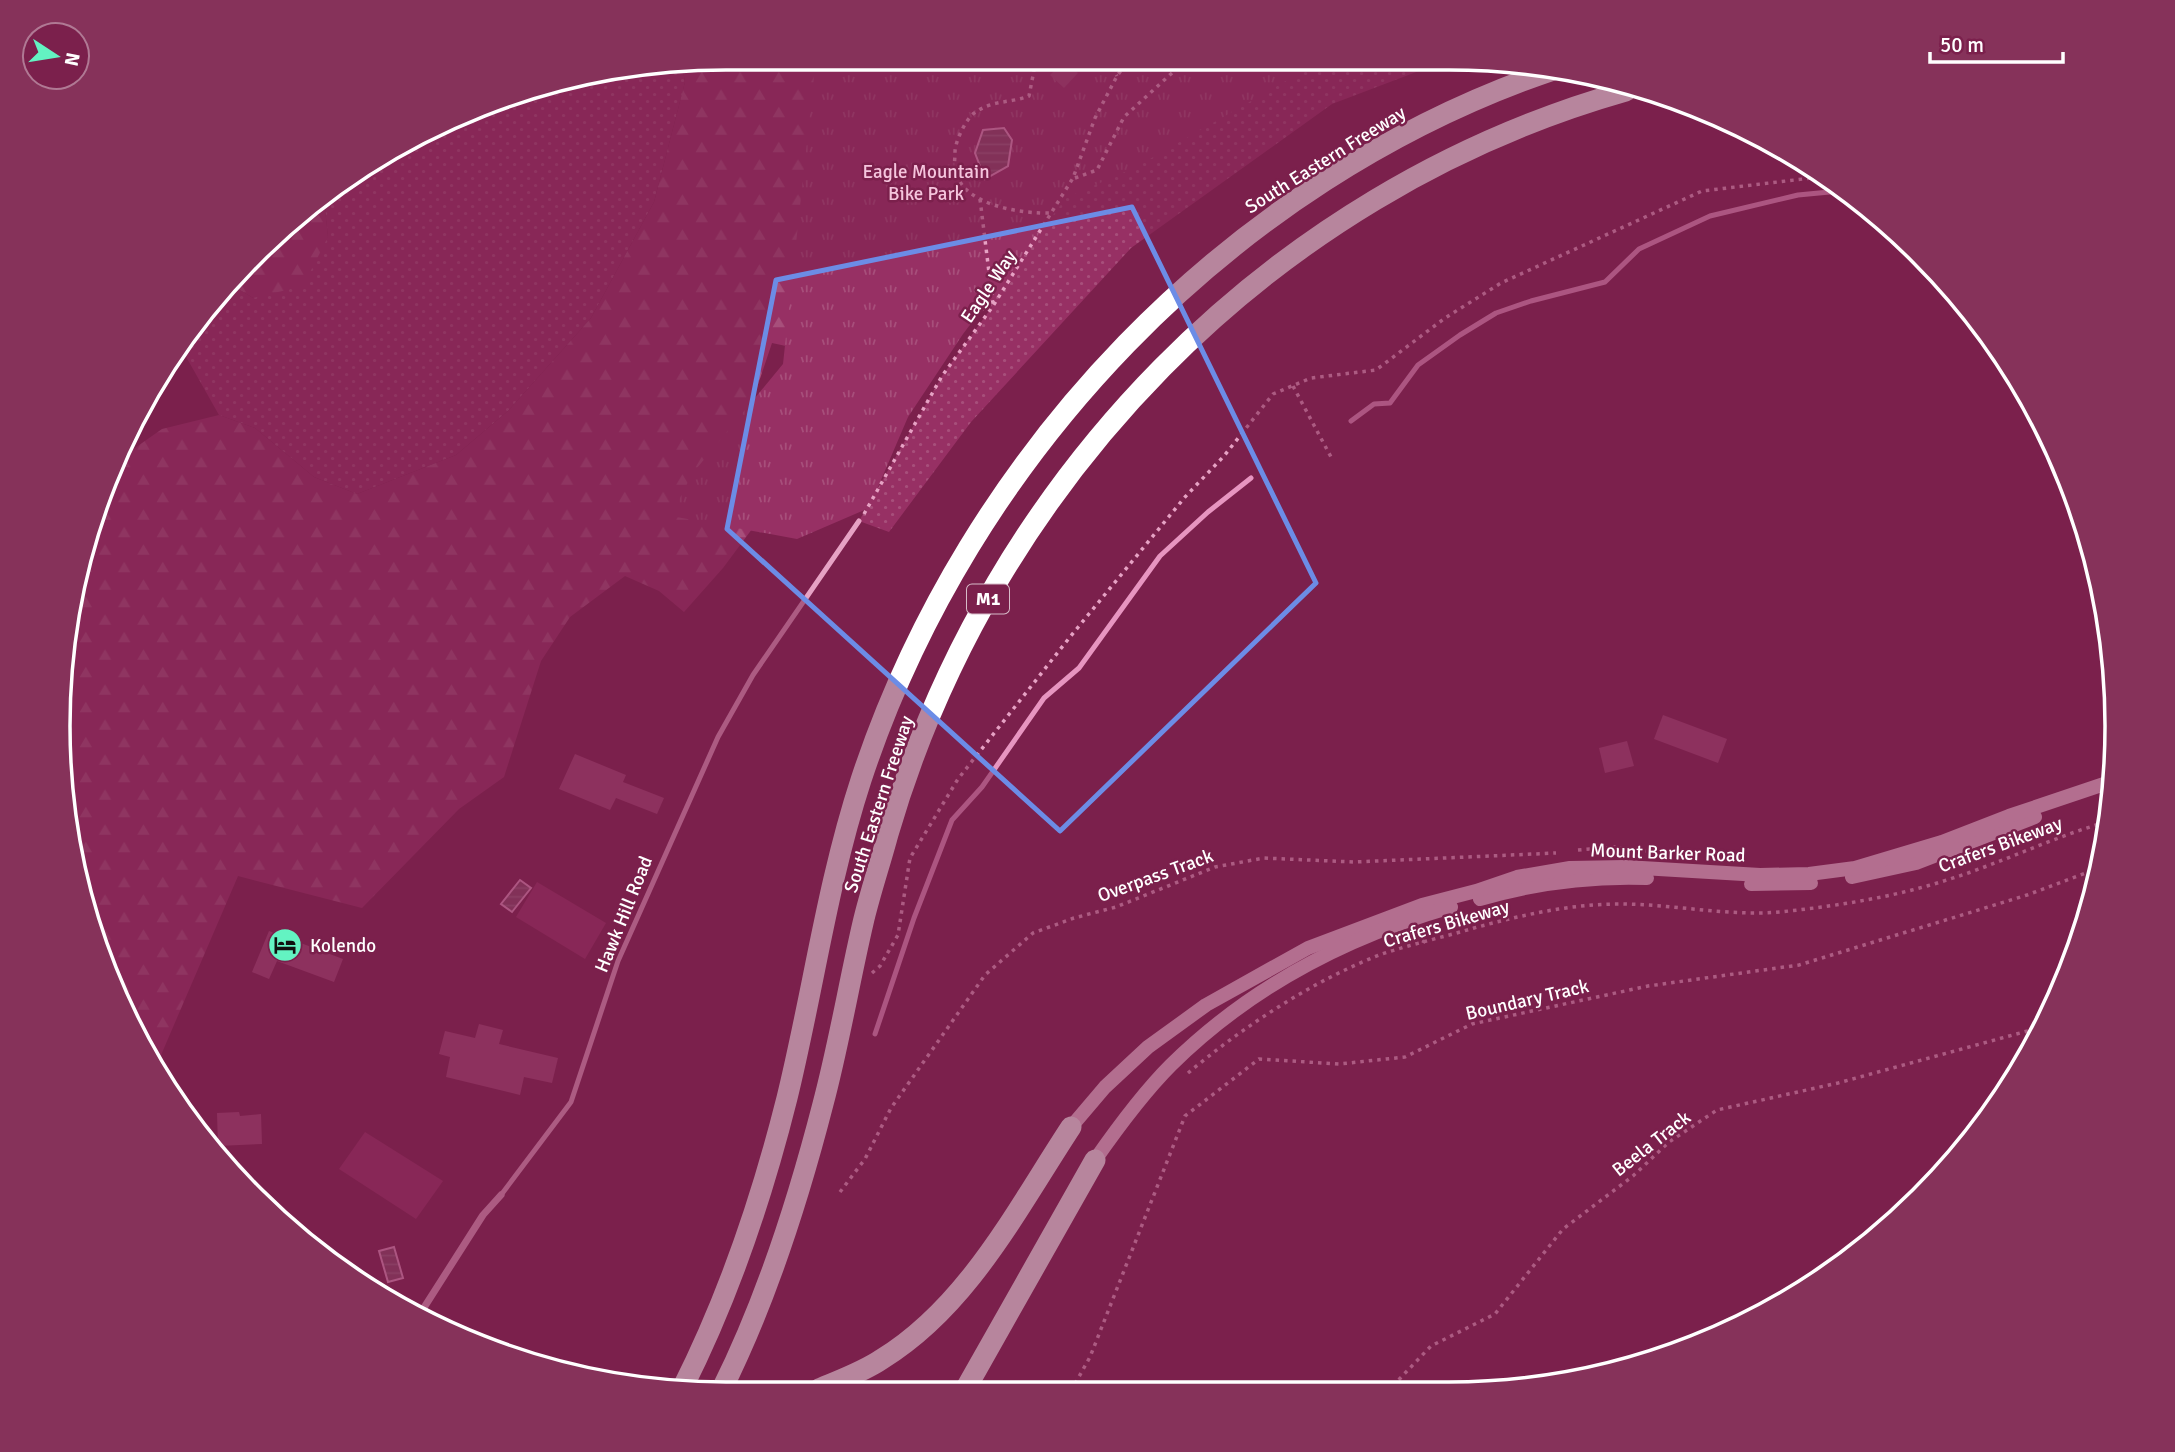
<svg xmlns="http://www.w3.org/2000/svg" width="2175" height="1452" font-family="Signika,sans-serif">
<defs>
<pattern id="grass-dots" width="8" height="8" patternUnits="userSpaceOnUse" patternTransform="scale(1.75)"><rect width="8" height="8" fill="#973064"/><path d="M2 2h.1M6 6h.1" fill="none" stroke="#a74f7b" stroke-width="1.8" stroke-linecap="round"/></pattern>
<pattern id="forest-firs" width="22" height="20" patternUnits="userSpaceOnUse" patternTransform="scale(1.75)"><rect width="22" height="20" fill="#973064"/><path d="M5 1l3.5 6h-7zM16 11l3.5 6h-7z" fill="#a74f7b"/></pattern>
<pattern id="park-tufts" width="24" height="20" patternUnits="userSpaceOnUse" patternTransform="scale(1.75)"><rect width="24" height="20" fill="#973064"/><path d="M3 7l-1-3M5 7V3M7 7l1-3M15 17l-1-3M17 17v-4M19 17l1-3" fill="none" stroke="#a74f7b"/></pattern>
<pattern id="water-rules" width="6" height="5" patternUnits="userSpaceOnUse" patternTransform="scale(1.75)"><rect width="6" height="5" fill="#894667"/><path d="M0 2.5h6" fill="none" stroke="#9b627e"/></pattern>
</defs>
<rect width="100%" height="100%" fill="#7b204c"/>
<g fill="url(#grass-dots)">
<polygon points="1000,60 1440,63 1332,104 1131,248 971,422 889,532 859,521 942,376 992,307 959,321"/>
<polygon points="682,65 685,82 654,202 591,318 508,411 456,455 357,494 314,477 255,428 219,415 180,346 196,319 232,285 253,298 328,237 324,199 354,171 512,93"/>
</g>
<g fill="url(#forest-firs)">
<polygon points="726,58 1000,60 860,362 772,343 736,450 755,525 723,568 684,612 659,591 625,576 570,617 541,661 504,777 459,809 362,908 238,876 155,1069 147,1060 80,899 59,682 108,471 112,464 162,429 219,415 255,428 314,477 357,494 456,455 508,411 591,318 654,202 685,82 682,65"/>
<polygon points="324,199 328,237 303,286 253,298 232,285"/>
</g>
<polygon fill="url(#park-tufts)" points="816,58 1319,62 1136,167 1066,198 963,334 908,417 869,508 797,539 671,516 692,474 783,364"/>
<g fill="#973064">
<polygon points="537,882 606,923 585,959 516,917"/>
<polygon points="365,1132 443,1181 416,1219 339,1169"/>
</g>
<g fill="url(#water-rules)" stroke="#e795c0" stroke-width="2">
<polygon points="1004,128 1012,140 1008,166 985,179 975,153 983,130"/>
<polygon points="520,880 531,888 512,912 501,904"/>
<polygon points="394,1247 403,1278 388,1282 379,1251"/>
</g>
<g fill="none" stroke-linecap="round" stroke-linejoin="round">
<g stroke="#e795c0" stroke-width="5">
<polyline points="1351,421 1374,404 1390,403 1418,365 1460,335 1496,313 1531,301 1605,282 1639,249 1710,216 1798,195 1840,191"/>
<polyline points="875,1034 914,918 952,820 982,787 1044,698 1079,668 1160,556 1208,512 1251,478"/>
</g>
</g>
<g fill="#a24574">
<polygon points="1064,61 1078,73 1064,88 1050,75"/>
<polygon points="1663,715 1727,739 1718,763 1654,739"/>
<polygon points="1627,741 1634,766 1605,773 1599,748"/>
<polygon points="575,754 626,775 623,782 664,798 657,814 616,798 610,810 559,789"/>
<polygon points="269,931 343,959 334,982 277,961 269,979 252,972"/>
<polygon points="479,1024 503,1030 499,1044 558,1058 552,1083 524,1077 520,1095 446,1077 450,1057 439,1054 445,1031 475,1038"/>
<polygon points="239,1112 240,1116 261,1114 262,1144 218,1146 217,1113"/>
</g>
<g fill="none" stroke-linecap="round" stroke-linejoin="round">
<g stroke="#e6a2c4" stroke-width="3.5" stroke-dasharray="3.5 5" stroke-linecap="butt">
<path d="M1036,60L1029,96C1008,104 993,99 973,114C965,121 955,142 955,152C955,158 954,164 955,169C961,206 1023,214 1052,213"/>
<polyline points="1108,60 1117,76"/>
<polyline points="1075,178 1097,170 1124,117 1185,61"/>
<polyline points="980,199 993,305"/>
<polyline points="1293,386 1331,457"/>
<polyline points="864,514 942,376 993,306 1073,178 1095,118 1117,76 1128,61"/>
<polyline points="1578,850 1615,847 1646,851"/>
<polyline points="1423,943 1429,929"/>
<polyline points="872,973 880,966 898,935 910,858 958,779 1070,637 1185,497 1224,456 1273,394 1311,378 1376,370 1445,318 1501,283 1702,191 1820,177"/>
<path d="M1188,1073C1244,1026 1314,980 1382,954C1412,944 1444,937 1474,928C1522,915 1570,904 1620,904C1676,904 1734,918 1789,911C1844,905 1898,896 1950,879C2004,862 2055,836 2110,821"/>
<polyline points="840,1192 865,1159 891,1108 985,975 1033,933 1074,918 1116,907 1215,867 1264,858 1355,862 1556,853"/>
<polyline points="1071,1391 1090,1357 1185,1116 1259,1059 1339,1064 1405,1057 1472,1024 1648,986 1799,965 2027,895 2099,868"/>
<polyline points="1387,1392 1431,1346 1495,1314 1563,1229 1633,1176 1669,1142 1717,1110 1838,1083 2042,1027"/>
</g>
<polyline stroke="#e6a2c4" stroke-width="5" points="501,1195 571,1102 618,961 718,737 753,675 859,521"/>
<polyline stroke="#e6a2c4" stroke-width="7" points="418,1317 483,1215 501,1195"/>
<g stroke="#f5cce0" stroke-width="14">
<polyline points="1852,877 1916,863 2035,817"/>
<polyline points="1751,884 1811,883"/>
<path d="M1480,899C1535,883 1590,876 1647,878"/>
<polyline points="1071,1127 1105,1087 1148,1047 1206,1005 1308,948 1422,905 1476,891 1517,877 1570,868 1625,867 1760,875 1809,874 1855,868 1942,842 2009,816 2113,781"/>
<path d="M1095,1160C1118,1127 1142,1094 1171,1065C1249,988 1346,937 1451,907"/>
</g>
<g stroke="#fff" stroke-width="21">
<path d="M682,1389C729,1296 762,1198 787,1098C813,992 827,884 861,780C968,455 1230,179 1556,69"/>
<path d="M722,1389C767,1299 798,1201 823,1104C839,1044 849,983 863,923C870,893 880,864 888,834C991,480 1270,192 1626,91"/>
<path d="M819,1389C840,1380 863,1372 882,1359C968,1306 1017,1209 1071,1127"/>
<polyline points="965,1390 1095,1160"/>
</g>
</g>
<path d="M0 0H2175V1452H0ZM1132,207L1316,583L1060,831L727,529L776,280Z" fill="#7b204c" fill-opacity=".55" fill-rule="evenodd"/>
<path fill="none" stroke="#6c8ce6" stroke-width="5" stroke-linejoin="round" d="M1132,207L1316,583L1060,831L727,529L776,280Z"/>
<defs>
<g id="hotel-disc" transform="scale(1.75)"><circle r="9.5" fill="#63f3c2" stroke="#7b204c"/><path d="M-6-4.5h1.5V1H6V5H4.5V3h-9V5H-6ZM-4 0a1.8 1.8 0 1 1 3.6 0ZM.5 0V-2.5h3Q6-2.5 6 0Z" fill="#111"/></g>
</defs>
<g fill-rule="evenodd">
<use href="#hotel-disc" x="285" y="945"/>
</g>
<g text-anchor="middle" stroke-width="5" stroke-linejoin="round" paint-order="stroke">
<rect fill="#7b204c" stroke="#d7bcc9" stroke-width="2" x="967" y="584.5" width="42" height="29" rx="5"/>
<g font-size="18" font-weight="bold" fill="#fff">
<text x="988" y="605">M1</text>
</g>
<g font-size="19" fill="#fff" stroke="#7b204c">
<text transform="translate(1325 159) rotate(-32)" y="7">South Eastern Freeway</text>
<text transform="translate(988 286) rotate(-56)" y="7">Eagle Way</text>
<text transform="translate(878 804) rotate(-72)" y="7">South Eastern Freeway</text>
<text transform="translate(2000 844) rotate(-20)" y="7">Crafers Bikeway</text>
<text transform="translate(1668 852) rotate(2)" y="7">Mount Barker Road</text>
<text transform="translate(1155 875) rotate(-20)" y="7">Overpass Track</text>
<text transform="translate(623 914) rotate(-68)" y="7">Hawk Hill Road</text>
<text transform="translate(1446 923) rotate(-16)" y="7">Crafers Bikeway</text>
<text transform="translate(1527 999) rotate(-13)" y="7">Boundary Track</text>
<text transform="translate(1651 1143) rotate(-38)" y="7">Beela Track</text>
</g>
<g font-size="19" fill="#f5c5dd" stroke="#7b204c">
<text x="926" y="178">Eagle Mountain<tspan x="926" dy="22">Bike Park</tspan></text>
</g>
<g font-size="19" fill="#fff" stroke="#7b204c" text-anchor="start">
<text x="310" y="952">Kolendo</text>
</g>
</g>
<path d="M0 0H2175V1452H0ZM726 70H1449A656 656 0 0 1 2105 726V726A656 656 0 0 1 1449 1382H726A656 656 0 0 1 70 726V726A656 656 0 0 1 726 70Z" fill="#86325a" fill-rule="evenodd"/>
<path fill="none" stroke="#fff" stroke-width="3.5" d="M726 70H1449A656 656 0 0 1 2105 726V726A656 656 0 0 1 1449 1382H726A656 656 0 0 1 70 726V726A656 656 0 0 1 726 70Z"/>
<g transform="translate(56 56) rotate(102)"><circle r="33" fill="#7b204c" stroke="#b07994" stroke-width="2"/>
<path d="M0-5L12 26L0 18L-12 26Z" fill="#63f3c2"/>
<text y="-10" font-size="19" font-weight="bold" text-anchor="middle" fill="#ffffff">N</text>
</g>
<path d="M1930 52v10h133v-10" fill="none" stroke="#ffffff" stroke-width="3.5"/>
<text x="1940" y="52" font-size="21" fill="#ffffff" stroke="#7b204c" stroke-width="5" paint-order="stroke">50 m</text>
</svg>
